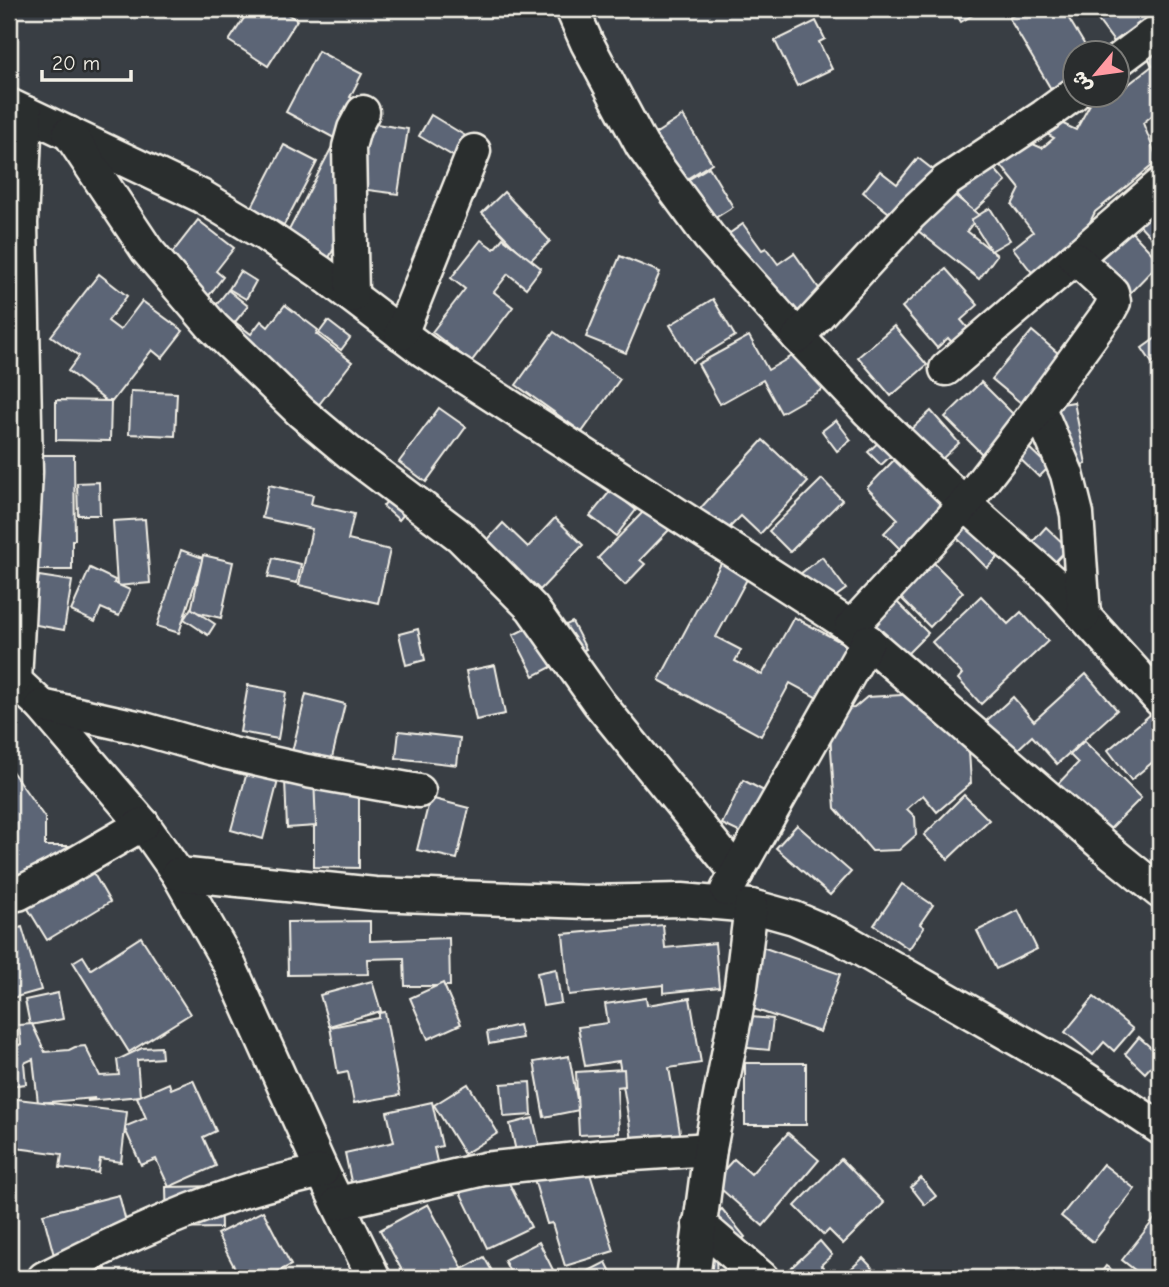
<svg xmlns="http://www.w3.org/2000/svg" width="1169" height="1287" font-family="'Comic Neue','Playpen Sans Arabic',sans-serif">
<rect width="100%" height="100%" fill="#393e44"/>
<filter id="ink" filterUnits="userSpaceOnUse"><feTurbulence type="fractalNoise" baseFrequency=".0143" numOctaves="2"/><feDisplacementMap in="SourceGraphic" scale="14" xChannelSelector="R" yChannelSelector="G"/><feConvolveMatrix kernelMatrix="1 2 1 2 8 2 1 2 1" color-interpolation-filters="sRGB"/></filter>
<g filter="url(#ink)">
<g fill="#5c6576" stroke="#f4f1e8" stroke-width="2">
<polygon points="250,9 279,9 297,20 268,66 229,41"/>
<polygon points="953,9 983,9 961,22"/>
<polygon points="1024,9 1063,9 1089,52 1074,52 1074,75 1051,89 1009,18"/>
<polygon points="1103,9 1160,9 1160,22 1121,51 1094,15"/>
<polygon points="816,21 825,39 819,42 832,69 797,86 775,41"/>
<polygon points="1160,47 1160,109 1143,123 1158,161 1095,212 1083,236 1034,275 1013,248 1033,232 1012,205 1020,189 995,158 1033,144 1042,148 1054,138 1047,134 1061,123 1076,130 1095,95 1116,94 1152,66 1148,57"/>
<polygon points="318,51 362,74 350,97 371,107 335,177 363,192 329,258 286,236 336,139 286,112"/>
<polygon points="431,115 469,138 458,159 419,136"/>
<polygon points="683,116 712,163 674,187 644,141"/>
<polygon points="370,123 408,129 398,194 360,189"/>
<polygon points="284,145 317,162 284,225 252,207"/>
<polygon points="918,158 936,172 898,220 863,192 880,171 897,184"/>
<polygon points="991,165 1006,182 972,213 957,195"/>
<polygon points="709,167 733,207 702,226 678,186"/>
<polygon points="943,186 979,215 967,231 997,255 979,279 912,226"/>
<polygon points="504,192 550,241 529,262 482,213"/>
<polygon points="990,208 1010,240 991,251 971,220"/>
<polygon points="1149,208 1160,220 1160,247 1136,221"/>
<polygon points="198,220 234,248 216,271 223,277 201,306 174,298 151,280"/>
<polygon points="743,224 762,250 766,248 778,264 794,253 825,297 799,316 784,294 767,307 713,245"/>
<polygon points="1127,227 1160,262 1129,294 1095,258"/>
<polygon points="503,238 541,268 526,288 508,274 494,292 513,307 471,362 432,332 465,289 451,278 481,240 494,249"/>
<polygon points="620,256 660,272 626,353 586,337"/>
<polygon points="946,269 978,305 961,320 973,334 957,348 948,338 937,348 902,307"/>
<polygon points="240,271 256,281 246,299 229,289"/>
<polygon points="99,274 127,296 108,321 120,330 142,301 183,331 162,358 152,350 110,404 68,371 79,356 51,336"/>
<polygon points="228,290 248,306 235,322 251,334 261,321 268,327 285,305 318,330 316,334 352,362 310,416 207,317"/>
<polygon points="713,299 735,336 692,362 670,325"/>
<polygon points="328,321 350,338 341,350 319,333"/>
<polygon points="894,326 927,365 891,396 858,357"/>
<polygon points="1032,331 1066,360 1027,408 992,379"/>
<polygon points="554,332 620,379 582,432 516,385"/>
<polygon points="749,336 768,370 808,347 830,385 781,413 763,380 720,404 698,364"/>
<polygon points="1156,338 1160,345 1160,357 1152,363 1142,348"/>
<polygon points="981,382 1019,420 983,455 945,417"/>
<polygon points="131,391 177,393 175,436 129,434"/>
<polygon points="56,400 111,401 110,441 56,440"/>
<polygon points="1074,402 1086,464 1069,467 1056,405"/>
<polygon points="439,408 466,427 426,482 399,462"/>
<polygon points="931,411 959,443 943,458 965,483 898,441"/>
<polygon points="836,420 851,440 837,451 822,431"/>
<polygon points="882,439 895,452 881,465 868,452"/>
<polygon points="763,440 808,482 760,534 741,516 722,535 697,512"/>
<polygon points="1025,444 1049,467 1039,477 1015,454"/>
<polygon points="36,455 74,455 75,540 72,540 72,570 34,570"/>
<polygon points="895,459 947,510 904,553 884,533 898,519 867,488"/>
<polygon points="822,479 842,500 790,552 769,531"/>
<polygon points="99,482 100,515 78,515 77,483"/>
<polygon points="269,485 313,495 311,504 354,514 348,540 390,550 378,603 299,585 312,529 262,518"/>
<polygon points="400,485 417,499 399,520 383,506"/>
<polygon points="611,490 636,510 616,536 590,516"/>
<polygon points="647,508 669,530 640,560 645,564 625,585 598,558"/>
<polygon points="555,518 583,545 540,590 533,583 514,603 469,560 503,523 528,547"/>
<polygon points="974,518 1006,549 987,568 956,537"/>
<polygon points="145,519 150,583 117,586 113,521"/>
<polygon points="1046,527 1068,548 1041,577 1019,557"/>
<polygon points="181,550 203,558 179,633 157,626"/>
<polygon points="726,554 753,568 716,637 741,650 735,661 762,675 794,617 852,648 823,701 790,683 761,736 659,680"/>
<polygon points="203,555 233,562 221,618 191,611"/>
<polygon points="822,557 846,589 824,605 800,574"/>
<polygon points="273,558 301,564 297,583 268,577"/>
<polygon points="931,560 963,592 930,627 897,594"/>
<polygon points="90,568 115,580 114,583 130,590 119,616 101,608 95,622 71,611"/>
<polygon points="39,576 72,581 64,630 31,624"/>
<polygon points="891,596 928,633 889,672 852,635"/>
<polygon points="981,596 1008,624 1021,612 1048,641 981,704 958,679 962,674 932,642"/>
<polygon points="191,608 215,624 208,635 184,619"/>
<polygon points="545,619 552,632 572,622 586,649 534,676 513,635"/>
<polygon points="418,629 425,660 406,665 399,634"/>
<polygon points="495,665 505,714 476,720 466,671"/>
<polygon points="1086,674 1117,710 1057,764 1032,736 1004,762 976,730 1013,697 1034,721"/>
<polygon points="248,685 286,692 278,739 240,732"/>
<polygon points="306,694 345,704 330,766 291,756"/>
<polygon points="920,694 969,751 971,783 937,812 923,795 907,809 915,817 916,835 899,850 872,851 835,808 829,719 840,709 854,708 867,697"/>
<polygon points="1151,714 1160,726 1160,756 1131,780 1108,750"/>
<polygon points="399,731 460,738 457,765 396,758"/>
<polygon points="1084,741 1141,798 1109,830 1094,815 1088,821 1054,788 1078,763 1070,755"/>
<polygon points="249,765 280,773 263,839 231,830"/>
<polygon points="9,767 45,818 45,846 73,846 9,897"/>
<polygon points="314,777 359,777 359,868 314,867"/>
<polygon points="314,778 316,826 287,828 285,780"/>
<polygon points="743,780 766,792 745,835 722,824"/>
<polygon points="964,795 989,820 948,859 924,835"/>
<polygon points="430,798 469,808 457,859 417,850"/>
<polygon points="797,825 851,872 830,895 776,848"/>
<polygon points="91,869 110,902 47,940 27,907"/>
<polygon points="902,884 933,905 920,924 924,927 909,949 874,925"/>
<polygon points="1018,910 1037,949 996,969 977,931"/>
<polygon points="370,921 370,941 449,938 450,986 405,986 404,958 367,959 368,974 288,975 287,922"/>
<polygon points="663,925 665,948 715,943 719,987 663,993 663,985 569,995 563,934"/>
<polygon points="22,927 41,990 9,999 9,931"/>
<polygon points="141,937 190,1014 129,1052 73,962 83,956 91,969"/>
<polygon points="762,947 840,974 820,1032 742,1005"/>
<polygon points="556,969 561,1003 543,1006 537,973"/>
<polygon points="372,981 381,1011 329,1026 320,995"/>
<polygon points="443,983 461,1024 428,1039 410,998"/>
<polygon points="58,993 63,1019 30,1025 25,1000"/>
<polygon points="1094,997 1133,1029 1114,1051 1104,1042 1093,1055 1065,1032"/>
<polygon points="646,998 647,1005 690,998 701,1063 669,1068 681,1138 633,1146 619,1061 585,1066 578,1027 608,1023 605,1004"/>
<polygon points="385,1012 400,1095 354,1103 348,1072 338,1074 330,1027 379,1018 379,1013"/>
<polygon points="741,1016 773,1019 769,1050 738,1047"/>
<polygon points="32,1024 45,1052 69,1050 75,1047 85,1046 100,1076 119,1075 117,1060 142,1048 161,1047 162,1058 137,1060 140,1096 87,1101 95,1098 38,1103 33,1059 24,1063 26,1084 9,1086 9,1049 21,1044 19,1025"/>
<polygon points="519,1025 522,1038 489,1044 487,1032"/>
<polygon points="1139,1037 1160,1056 1145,1073 1125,1054"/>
<polygon points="569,1056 579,1110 544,1117 534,1062"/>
<rect x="745" y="1063" width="61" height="62"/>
<polygon points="624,1069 625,1086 617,1087 619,1133 579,1135 576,1072"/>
<polygon points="193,1080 216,1131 203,1137 216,1166 169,1187 156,1159 141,1165 124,1127 146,1118 137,1097 169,1083 171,1089"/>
<polygon points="530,1082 532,1115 504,1117 501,1084"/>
<polygon points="468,1084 498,1133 464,1154 434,1105"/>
<polygon points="9,1098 127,1112 121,1162 100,1159 98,1173 60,1168 62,1154 9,1147"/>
<polygon points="432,1102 442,1146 434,1148 439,1171 353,1191 345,1153 394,1142 387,1112"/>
<polygon points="533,1118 544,1165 520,1170 510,1124"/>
<polygon points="788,1133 819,1160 763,1226 713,1182 734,1159 751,1174"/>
<polygon points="841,1159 884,1203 843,1244 829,1230 824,1235 795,1206"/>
<polygon points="587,1164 614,1251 565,1266 552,1223 547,1224 534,1179"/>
<polygon points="1103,1164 1135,1189 1093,1242 1061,1216"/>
<polygon points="502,1169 531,1227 487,1248 459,1190"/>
<polygon points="921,1178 936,1196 925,1205 911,1187"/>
<polygon points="220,1186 221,1228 167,1229 166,1187"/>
<polygon points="119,1195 126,1222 102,1250 106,1269 66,1278 60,1278 43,1214"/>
<polygon points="428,1204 463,1269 446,1278 406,1278 380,1230"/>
<polygon points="722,1209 745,1237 735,1246 711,1218"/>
<polygon points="263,1211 291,1265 266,1278 240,1278 217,1234"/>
<polygon points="1160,1212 1160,1263 1148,1278 1145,1278 1122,1260"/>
<polygon points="820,1241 832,1255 821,1265 833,1278 780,1278"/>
<polygon points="539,1242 557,1278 513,1278 504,1260"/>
<polygon points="484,1257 496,1278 446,1278"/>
<polygon points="716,1258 717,1278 691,1278 690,1261"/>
<polygon points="863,1258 882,1278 841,1278"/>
<polygon points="606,1262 614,1278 575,1278"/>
<polygon points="1106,1266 1123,1278 1097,1278"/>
</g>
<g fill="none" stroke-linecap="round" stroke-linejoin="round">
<g stroke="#f4f1e8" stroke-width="37">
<g id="street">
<polyline points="572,9 587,43 642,146 709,237 798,337 869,412 965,504 1055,584 1160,700"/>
<polyline points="1116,62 1160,29"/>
<polyline points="9,105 201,196 264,234 320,272 424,351 830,613 851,627 1112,853 1160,892"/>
<polyline points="69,133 147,250 213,327 301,412 350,453 460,536 532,608 599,703 737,873"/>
<polyline points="352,296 349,147 354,129 363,112"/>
<polyline points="401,334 474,151"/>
<polyline points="798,337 911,214 946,181 1044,116 1074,94"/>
<polyline points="946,369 1160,185"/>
<polyline points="1039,408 1067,474 1077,514 1084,615"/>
<polyline points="851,627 965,504 1039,408 1108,313 1114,302 1112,292 1075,258"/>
<polyline points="9,678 15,681 42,706 143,824 178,874 229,964 322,1171 374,1278"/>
<polyline points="15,681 26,472 21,223 26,113"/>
<polyline points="42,706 137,727 228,753 307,771 419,791"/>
<polyline points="178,874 375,894 588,902 682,900 751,906 794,918 841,938 1078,1074 1160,1128"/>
<polyline points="727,890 868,641"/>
<polyline points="9,896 18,894 64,870 143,824"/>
<polyline points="338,1203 484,1169 604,1156 710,1149"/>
<polyline points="699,1224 762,1278"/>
<path d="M44,1278C107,1246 171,1215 238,1193C265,1184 294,1178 322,1171"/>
<polyline points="693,1278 710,1149 741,986 751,906"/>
</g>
</g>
<use href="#street" stroke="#2a2d2e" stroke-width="32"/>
</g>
</g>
<rect width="1169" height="1287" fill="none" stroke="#2a2d2e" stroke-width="35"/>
<rect x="18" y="18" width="1134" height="1252" fill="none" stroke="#f4f1e8" stroke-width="2.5" filter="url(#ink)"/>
<g transform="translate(1096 74) rotate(241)"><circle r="33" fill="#2a2d2e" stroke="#7b7b78" stroke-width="2"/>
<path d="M0-5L12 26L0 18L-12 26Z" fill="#ff9aa2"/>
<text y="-10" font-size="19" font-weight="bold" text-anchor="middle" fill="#f4f1e8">ش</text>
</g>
<path d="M42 70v10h89v-10" fill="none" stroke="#f4f1e8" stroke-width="3.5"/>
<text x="52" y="70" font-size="21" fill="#f4f1e8" stroke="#2a2d2e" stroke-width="5" paint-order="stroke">20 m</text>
</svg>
